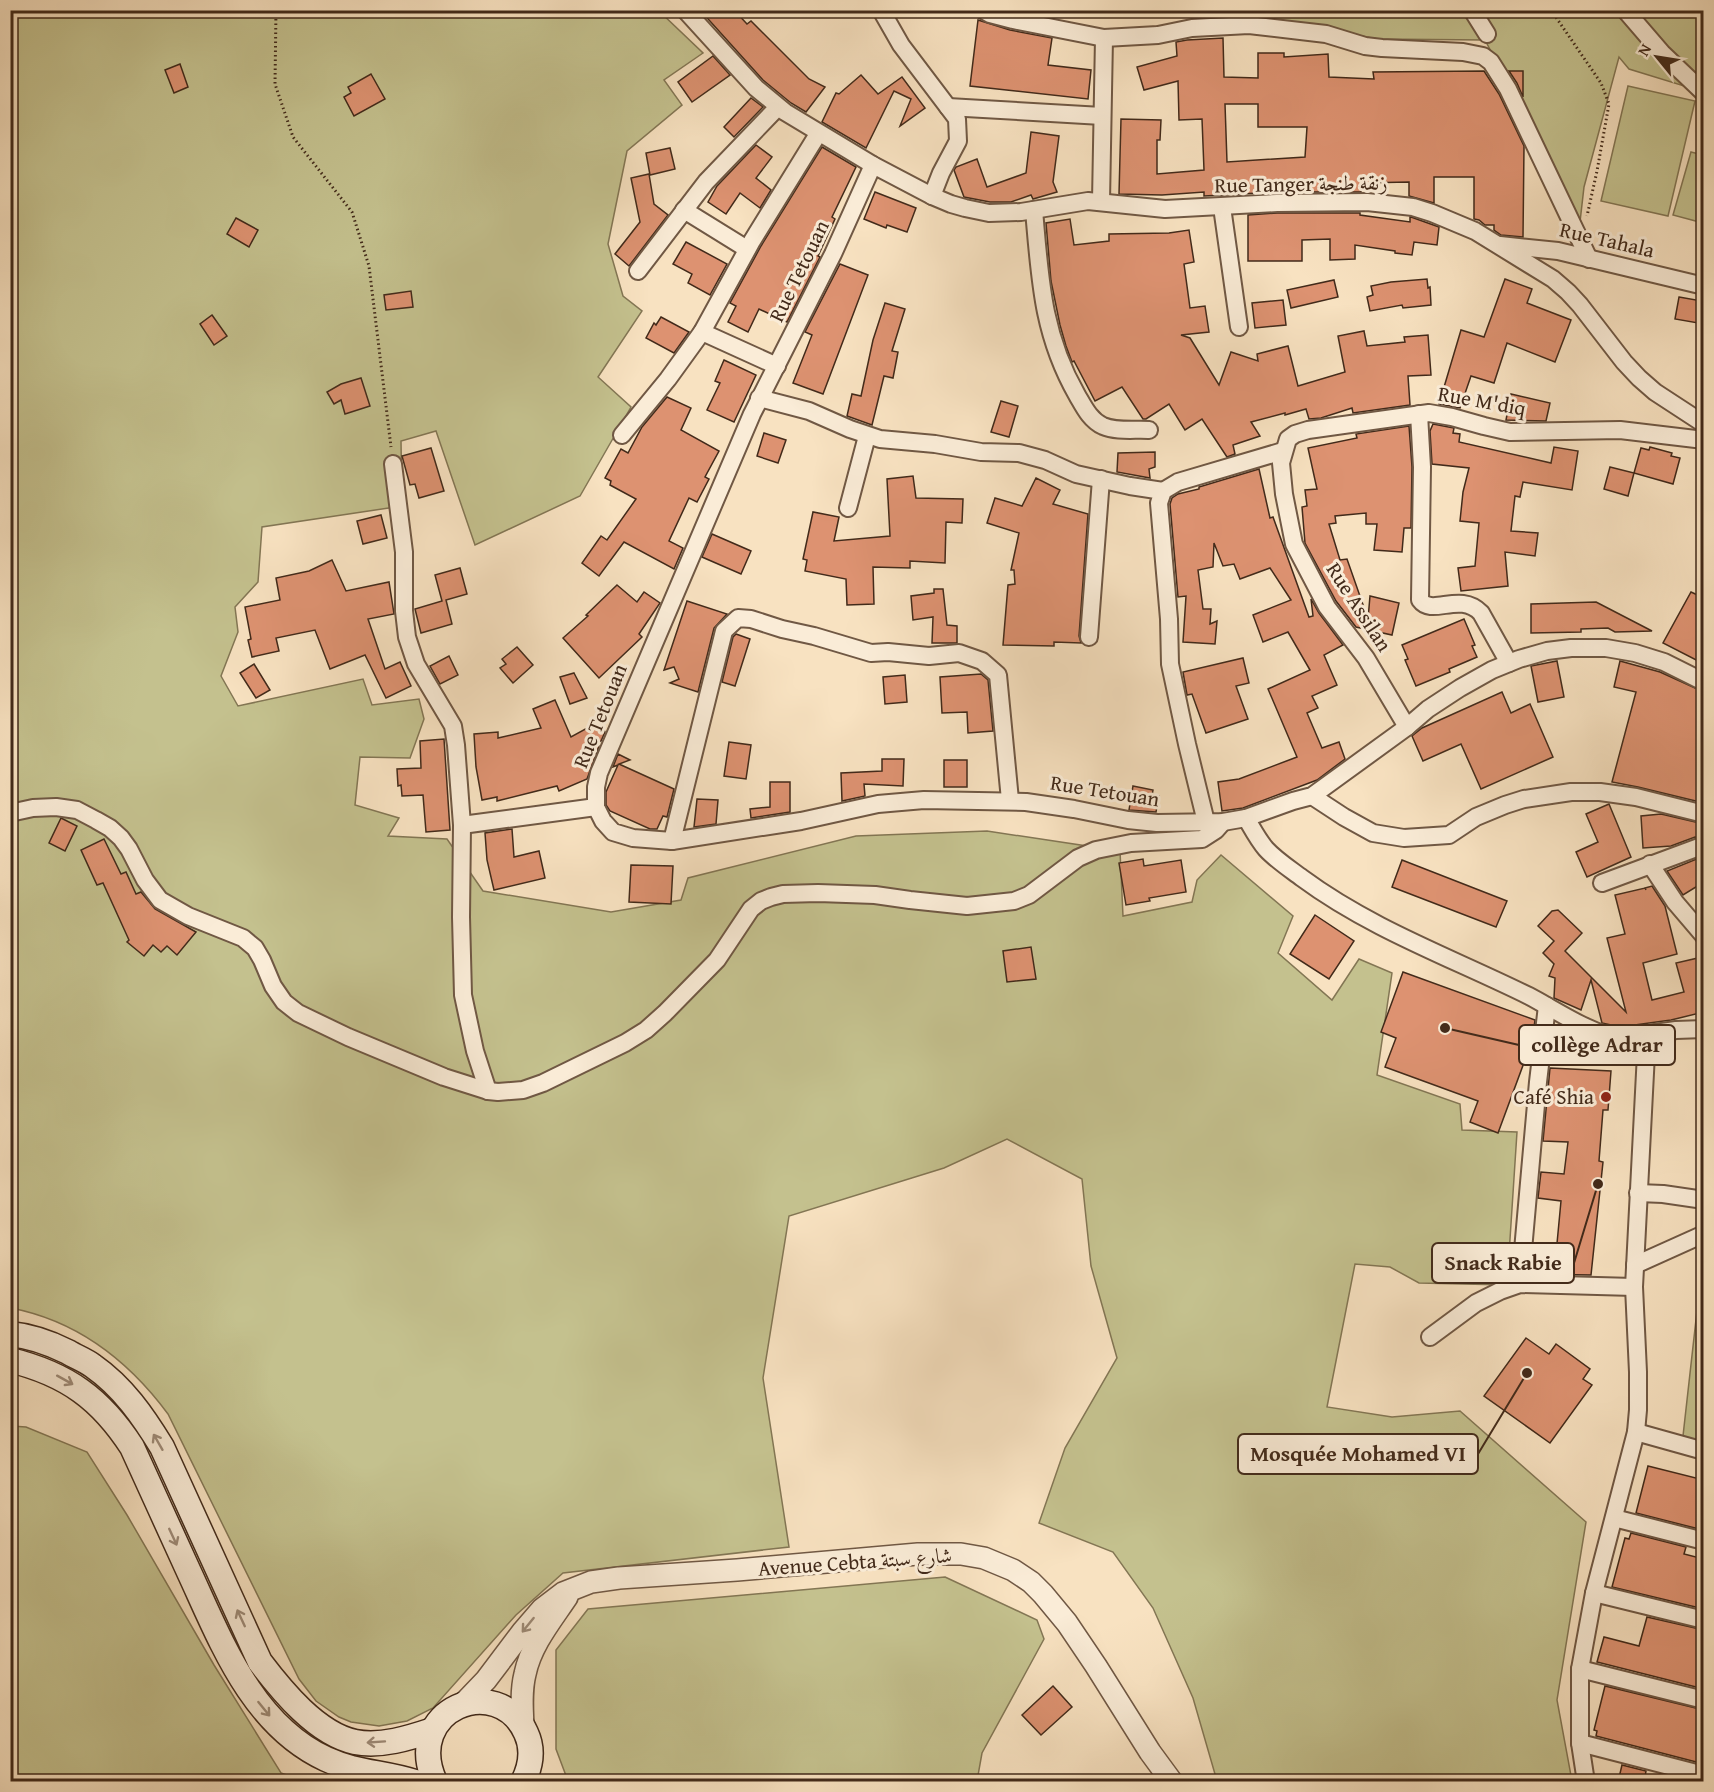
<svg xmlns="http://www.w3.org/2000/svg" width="1714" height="1792" font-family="'Gentium Book Plus',Amiri,serif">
<rect width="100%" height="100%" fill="#f8e2c1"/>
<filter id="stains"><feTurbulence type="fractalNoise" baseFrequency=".00333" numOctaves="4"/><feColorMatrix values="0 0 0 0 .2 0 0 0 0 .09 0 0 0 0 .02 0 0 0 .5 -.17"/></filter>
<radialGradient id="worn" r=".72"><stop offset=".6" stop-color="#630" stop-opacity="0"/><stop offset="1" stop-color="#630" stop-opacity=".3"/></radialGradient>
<g fill="#c4c18e" stroke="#837654" stroke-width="1.5">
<path d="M10,11H659L703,53L664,80L682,105L627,151L608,244L623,296L642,311L598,377L631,407L580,496L475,545L436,431L401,441L402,506L262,527L258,582L235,607L238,632L221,676L238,706L363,679L372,705L419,699L424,719L410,758L360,757L355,805L399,818L388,836L447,839L483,891L611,912L681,900L688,878L856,836L987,831L1120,851L1123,916L1192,902L1197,880L1221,855L1293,916L1278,953L1332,1000L1359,959L1392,973L1377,1075L1460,1104L1462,1130L1517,1132L1507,1285L1419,1283L1390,1267L1355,1264L1327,1407L1392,1417L1460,1411L1586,1522L1557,1700L1572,1781H1217L1193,1698L1153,1608L1113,1552L1039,1523L1065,1448L1117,1358L1091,1266L1082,1179L1007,1139L944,1168L789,1216L763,1378L789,1547L563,1573L516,1615L433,1708L407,1721L379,1726L351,1722L339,1717L316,1701L299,1679L168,1414C128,1360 78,1321 11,1308Z"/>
<polygon points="1229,11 1703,11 1703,63 1684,86 1629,69 1619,57 1584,187 1580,222 1485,40 1377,39 1295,23 1229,21"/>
<polygon points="1628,86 1695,101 1668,216 1601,201"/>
<polygon points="1691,152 1703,155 1703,223 1673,215"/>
<polygon points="1703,1257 1703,1449 1682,1445"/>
<polygon points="11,1426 26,1427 87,1452 127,1515 214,1665 281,1773 303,1781 11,1781"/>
<polygon points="945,1577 1037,1620 1044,1639 982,1753 977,1781 568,1781 556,1749 556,1650 588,1609"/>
</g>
<g fill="#dd9271" stroke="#422a1a" stroke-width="1.5" fill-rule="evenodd">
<polygon points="700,10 734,10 747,24 751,21 809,79 825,87 806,112 791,103 763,80"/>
<polygon points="978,20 1010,30 1052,38 1048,65 1091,70 1088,99 970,86"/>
<path d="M1223,38L1224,77L1258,78V53H1284V57L1328,54L1329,77L1374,79L1373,72L1484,71L1499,94L1524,146L1523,237L1501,235L1494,230V225H1485L1479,220L1474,219V177H1434V203L1409,196V182L1362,183L1361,192H1277L1204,196V192L1162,195L1119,194L1121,119L1161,120L1160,140H1157V174L1204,170L1202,119L1179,120L1178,81L1144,90L1137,67L1177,56L1176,42L1187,40ZM1225,104H1258V127H1307L1305,157L1227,162Z"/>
<polygon points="713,56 730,75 692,102 678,82"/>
<polygon points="180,64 188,87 174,93 165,70"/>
<polygon points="1509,71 1523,71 1523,97 1517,83"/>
<polygon points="371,74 385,99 354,116 344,97 351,93 348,87"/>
<polygon points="861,75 878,94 902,77 925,108 900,126 911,99 894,91 866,148 822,122 836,93 839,94"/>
<polygon points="751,98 763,107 734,137 724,127"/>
<polygon points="1031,132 1059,136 1053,182 1057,192 1033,199 1031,195 1011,202 990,202 964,197 954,170 956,167 977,159 987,187 1026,173"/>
<polygon points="756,145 772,157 756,178 771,190 760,208 740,193 726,214 708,202 717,186"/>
<polygon points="822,147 856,167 832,217 835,219 818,256 820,257 787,322 759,309 748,332 728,322 736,306 730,303 761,246"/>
<polygon points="670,148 675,169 650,175 646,153"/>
<polygon points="649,174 654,204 668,215 629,266 615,254 640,222 631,178"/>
<polygon points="875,192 916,208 907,232 887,225 886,228 864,219"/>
<polygon points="1277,213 1360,213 1360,215 1410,222 1410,217 1411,217 1439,227 1437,245 1414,242 1412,255 1395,253 1395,251 1355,245 1355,259 1330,260 1330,239 1302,240 1302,261 1248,261 1248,215"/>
<polygon points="236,218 258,230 249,247 227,234"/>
<polygon points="1070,219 1074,245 1109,241 1109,234 1169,233 1189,230 1194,262 1184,264 1190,308 1205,306 1209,332 1181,335 1190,338 1219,385 1231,352 1258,361 1257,354 1288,346 1298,386 1345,372 1338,336 1364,331 1367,346 1405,342 1404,337 1428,335 1431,375 1408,376 1410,405 1353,413 1352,408 1321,418 1309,419 1306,409 1285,415 1285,413 1251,422 1260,436 1233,445 1235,454 1227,457 1202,419 1185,430 1169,404 1146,419 1143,419 1122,387 1095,401 1074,361 1072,362 1066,346 1060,325 1051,281 1046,223"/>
<polygon points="686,242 727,264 710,295 688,283 692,274 673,264"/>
<polygon points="840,264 868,275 823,394 793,383 812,335 805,332"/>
<polygon points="1427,279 1428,288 1430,287 1431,305 1403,308 1402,305 1370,311 1367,297 1373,295 1371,286 1391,282"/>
<polygon points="1505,279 1532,289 1527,303 1571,320 1555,362 1507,343 1494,383 1471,376 1460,408 1439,404 1461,330 1484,337"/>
<polygon points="1334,280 1338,297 1291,308 1287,290"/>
<polygon points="411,291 413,307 386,310 384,295"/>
<polygon points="1679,297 1702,301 1698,323 1675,319"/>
<polygon points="1283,300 1286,325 1255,328 1252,303"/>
<polygon points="885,303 905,309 892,351 898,352 893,378 884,376 872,425 847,416 852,394 861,396 873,340"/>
<polygon points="212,315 227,336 214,345 200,324"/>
<polygon points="661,317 689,332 674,353 646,338 654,323 656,325"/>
<polygon points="724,360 756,375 734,422 707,410 720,383 715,381"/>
<polygon points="361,378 370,406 345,414 341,400 334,404 327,392 341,384"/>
<polygon points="1511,394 1550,403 1546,421 1506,420"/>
<polygon points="667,397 691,408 681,430 719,451 705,477 709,479 697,502 689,498 669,541 683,548 674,569 624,542 599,576 582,563 601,536 607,540 636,499 610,485 611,481 605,478 621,449 628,453 642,427"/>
<polygon points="1001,401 1018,406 1009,437 991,432"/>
<polygon points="1433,424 1454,428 1453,433 1460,434 1459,442 1551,463 1554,447 1578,451 1572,490 1523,482 1520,497 1515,496 1511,531 1538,533 1535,556 1505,552 1508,586 1461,591 1458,568 1475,566 1479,523 1460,521 1463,492 1469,468 1432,464 1430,431"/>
<polygon points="1409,426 1412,467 1411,528 1404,528 1402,552 1374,550 1377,524 1366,524 1366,513 1335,516 1336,523 1329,524 1340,560 1347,559 1368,619 1370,596 1399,603 1392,635 1356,627 1336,601 1305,543 1302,507 1307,506 1305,490 1317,489 1308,448 1357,438 1356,434"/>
<polygon points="764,433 786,440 778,463 757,456"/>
<polygon points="1650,447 1672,453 1671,456 1680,458 1673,484 1634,473 1641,448 1649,450"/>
<polygon points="431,448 444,491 419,498 415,484 410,485 402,456"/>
<polygon points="1155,452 1155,467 1149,469 1150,478 1117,472 1118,453"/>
<polygon points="1610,467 1634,473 1628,496 1604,489"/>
<polygon points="1259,469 1270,518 1273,517 1309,617 1313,616 1311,599 1319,613 1343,645 1324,655 1337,685 1312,696 1318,708 1307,713 1322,748 1339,742 1345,759 1317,780 1243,808 1222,811 1218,782 1239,779 1297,757 1268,689 1310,670 1288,632 1263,642 1253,615 1291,600 1270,568 1240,579 1234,564 1223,566 1214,543 1213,567 1198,570 1203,609 1211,609 1210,624 1217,621 1215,644 1183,642 1186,596 1178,597 1170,504 1172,498 1178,494 1199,489 1199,487"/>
<polygon points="913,476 916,498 963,499 962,523 946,522 945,563 910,561 910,568 873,567 874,604 847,605 846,579 805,571 807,560 803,559 813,512 839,517 834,541 890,536 887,479"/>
<polygon points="1036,478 1060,490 1053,504 1088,514 1079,636 1081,643 1054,642 1054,646 1003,645 1008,585 1015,584 1014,570 1011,570 1019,533 987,523 995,498 1022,506"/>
<polygon points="381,515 387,538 363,544 357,521"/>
<polygon points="712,534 751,551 741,574 702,557"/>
<polygon points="332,560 346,591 389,582 394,614 368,619 385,669 400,662 411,686 386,698 365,655 330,669 315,630 276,638 279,651 252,657 248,640 251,639 245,607 280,600 276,578 309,571"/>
<polygon points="460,568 467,594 446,600 452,624 421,633 415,609 442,601 435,575"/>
<polygon points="617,585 637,602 644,592 660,603 639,634 642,637 599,678 563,638 588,616 586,615"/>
<polygon points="934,589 943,589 947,625 957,626 957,643 932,643 933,617 913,620 911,596 934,593"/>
<polygon points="1691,592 1704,598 1704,664 1663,643"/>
<polygon points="687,601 727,614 714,628 698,692 670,683 679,679 674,667 664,670"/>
<polygon points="1596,602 1652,631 1615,632 1608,628 1581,629 1581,632 1531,633 1531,604"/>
<polygon points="1464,619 1475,645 1472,646 1477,657 1449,669 1450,672 1416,686 1405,660 1408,659 1402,645"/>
<polygon points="736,634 750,639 735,686 722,682 733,637"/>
<polygon points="517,647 533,665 513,683 500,668 506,664 502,659"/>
<polygon points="449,656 458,675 440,684 430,666"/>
<polygon points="1243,658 1249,683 1236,686 1248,719 1206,733 1192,694 1187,695 1183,672"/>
<polygon points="1557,661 1564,697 1538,702 1531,666"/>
<polygon points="1620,661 1660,672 1704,692 1704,803 1638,787 1612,782 1636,692 1614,687"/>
<polygon points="254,664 270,690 256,698 240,673"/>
<polygon points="574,673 587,698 570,704 560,677"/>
<polygon points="981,674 988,680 993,731 968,733 967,712 942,713 940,677"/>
<polygon points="905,675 907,702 885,704 883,677"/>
<polygon points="1502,692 1511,713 1530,704 1553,757 1481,789 1461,744 1423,761 1412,736 1422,728"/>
<polygon points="555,700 571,737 600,721 605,732 601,741 595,744 599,746 587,779 559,791 557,786 497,801 497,797 482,800 476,767 474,734 498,732 498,738 541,728 533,709"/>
<polygon points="444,739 450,830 426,832 423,795 402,796 401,785 398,786 397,769 421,768 420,741"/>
<polygon points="729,742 751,745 746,779 724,776"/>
<polygon points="618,754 630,760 619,764 674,789 667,817 663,816 657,829 650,829 610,811 606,805 606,792 618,765 613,767"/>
<polygon points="882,759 904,759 903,786 864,784 865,796 842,801 841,773 882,771"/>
<rect x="944" y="760" width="23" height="27"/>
<polygon points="770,782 790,782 790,812 751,818 750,809 770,807"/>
<polygon points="1133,786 1153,790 1152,795 1159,796 1156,812 1129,810"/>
<polygon points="697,799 718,800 716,824 694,827"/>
<polygon points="1609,804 1631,857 1587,877 1576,852 1598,842 1586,814"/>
<polygon points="1661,814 1704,824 1704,838 1695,837 1671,846 1643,848 1641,816"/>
<polygon points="61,818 77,826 65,851 49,843"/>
<polygon points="512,829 514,857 539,851 545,878 494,890 487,860 485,833"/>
<polygon points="104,839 121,874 126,872 136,894 141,892 155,909 196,932 177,955 167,946 161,952 153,945 144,956 127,942 129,940 103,883 97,885 81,850"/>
<polygon points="1704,856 1704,882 1683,895 1667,871"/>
<polygon points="1143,859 1144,866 1181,860 1186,892 1149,898 1150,901 1126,905 1119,863"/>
<polygon points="1402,860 1507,901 1496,927 1392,887"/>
<polygon points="631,865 673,866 671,904 629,902"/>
<polygon points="1652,886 1665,906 1677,954 1643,963 1652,1000 1684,992 1676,963 1698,958 1704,980 1704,1012 1671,1020 1620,1027 1602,1023 1591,980 1581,1010 1554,998 1555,978 1549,976 1554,964 1543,953 1554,941 1538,926 1552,911 1558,910 1582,933 1565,951 1626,1012 1607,938 1625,934 1615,895 1645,888 1646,890 1645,888"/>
<polygon points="1315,915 1354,941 1329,979 1290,954"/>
<polygon points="1031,947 1036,979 1007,982 1003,951"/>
<polygon points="1403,972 1535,1020 1532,1041 1498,1133 1470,1122 1478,1101 1385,1067 1396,1038 1381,1032"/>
<polygon points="1550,1068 1611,1071 1608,1110 1603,1110 1599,1161 1603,1162 1591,1275 1531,1274 1533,1252 1556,1254 1561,1201 1538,1198 1541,1172 1564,1174 1568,1142 1543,1141"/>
<polygon points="1526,1338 1549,1354 1556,1344 1590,1369 1583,1379 1592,1385 1550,1443 1484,1396"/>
<polygon points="1648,1466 1704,1480 1704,1510 1699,1529 1636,1513"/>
<polygon points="1631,1533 1686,1547 1684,1554 1704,1559 1704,1609 1612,1587 1625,1538 1629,1539"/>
<polygon points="1647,1617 1704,1630 1704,1689 1597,1662 1604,1637 1639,1646"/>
<polygon points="1053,1686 1072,1707 1041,1735 1022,1715"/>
<polygon points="1605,1686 1704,1710 1704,1764 1596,1736 1597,1731 1594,1730"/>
<polygon points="1622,1765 1646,1771 1644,1782 1618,1782"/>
</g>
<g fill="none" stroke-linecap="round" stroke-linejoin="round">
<g stroke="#705844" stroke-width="20">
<g id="minor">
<polyline points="685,10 756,88 785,112 873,165 932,196 951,204 965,208 989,213 1021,212 1088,201 1165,209 1277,203 1367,202 1413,207 1432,213 1475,231 1553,279 1568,292 1580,305 1624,362 1639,378 1655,392 1704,424"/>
<polyline points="881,10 901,45 957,119 958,141 941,173 932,196"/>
<polyline points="983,10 990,14 1013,20 1104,38 1158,35 1192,28 1249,25 1326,34 1365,46 1382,48 1463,52 1483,56 1491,62 1508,89 1589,259"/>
<polyline points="1472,10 1487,34"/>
<polyline points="1625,10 1662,53 1704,93"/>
<polyline points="948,107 1102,116"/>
<polyline points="873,165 833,254 752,414 599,773 596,787 596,807 603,821 613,832 633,838 672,841 801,821 878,804 924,800 1026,802 1074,809 1128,820 1157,823 1223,822 1246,818 1293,801 1312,796 1407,727 1428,709 1460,688 1492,670 1519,659 1547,651 1571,648 1606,648 1635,653 1664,662 1704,682"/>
<polyline points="1101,201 1104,38"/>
<polyline points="1222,207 1239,327"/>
<polyline points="684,210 747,249"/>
<path d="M1034,210C1040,278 1042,334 1077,395C1084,407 1090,420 1103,426C1117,432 1135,429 1149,430"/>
<polyline points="1500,245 1558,251 1704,286"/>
<polyline points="638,271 706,182 778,107"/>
<polyline points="702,332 777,366"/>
<polyline points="759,398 809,411 850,429 880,439 935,444 981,452 1019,453 1045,460 1076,474 1130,486 1163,491"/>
<path d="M1419,414L1422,467L1420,600C1432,617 1460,591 1481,613L1509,663"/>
<polyline points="622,435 668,379 702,332 752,241 818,134"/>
<polyline points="393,464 404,552 404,611 407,637 416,664 453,726 456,745 462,825 461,917 463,995 475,1051 488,1091"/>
<polyline points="848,508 867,436"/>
<polyline points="1089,637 1101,479"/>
<polyline points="1407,727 1366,658 1327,607 1294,544 1284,494 1281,463 1288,439 1295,434 1308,430 1429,413 1452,417 1484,426 1510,432 1620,430 1704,440"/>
<polyline points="1312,796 1344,817 1373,833 1404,838 1449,835 1476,817 1505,805 1524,799 1571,792 1600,792 1636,797 1704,814"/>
<polyline points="10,813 33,808 56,807 77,810 96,820 110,828 121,838 129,849 145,880 160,900 188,916 243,938 255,948 262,960 273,986 284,1002 298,1013 348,1037 444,1077 488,1091 498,1092 523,1090 543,1083 625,1043 646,1030 665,1013 717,960 751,909 761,901 771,897 783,894 818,893 875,895 910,900 967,906 1014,901 1029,895 1078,858 1096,850 1131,843 1202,839 1216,830 1223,822"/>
<path d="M1246,818C1252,828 1258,840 1266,849C1276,860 1290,869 1302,878C1371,929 1452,958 1529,996C1554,1009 1594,1036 1620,1038L1676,1030L1704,1029"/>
<polyline points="1206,822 1187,744 1170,664 1169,619 1159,503 1163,491 1178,482 1283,451"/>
<polyline points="462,825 596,807"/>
<polyline points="672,841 724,631 738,618 751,619 782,629 814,636 871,653 888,652 929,656 959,653 982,661 998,675 1010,800"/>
<polyline points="1650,864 1675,902 1704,936"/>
<polyline points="1602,883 1699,847"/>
<polyline points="1638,1193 1663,1194 1704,1200"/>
<polyline points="1635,1265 1704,1234"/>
<polyline points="1520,1284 1538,1082 1547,1006"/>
<polyline points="1430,1337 1476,1303 1500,1291 1520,1284 1634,1287"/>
<polyline points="1636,1432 1704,1451"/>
<polyline points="1614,1518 1704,1541"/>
<polyline points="1594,1593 1704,1620"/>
<polyline points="1580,1669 1704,1700"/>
<polyline points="1580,1743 1704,1775"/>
<polyline points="1586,1782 1580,1743 1580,1669 1594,1593 1636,1432 1638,1410 1638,1372 1634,1287 1647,1034"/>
</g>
</g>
<g stroke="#705844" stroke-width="24">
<g id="tertiary">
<polyline points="463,1704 486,1680 523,1631 542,1609 563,1593 591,1582 619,1578 737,1570 918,1554 961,1554 984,1558 1013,1570 1031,1582 1043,1594 1067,1623 1096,1666 1150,1752 1172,1782"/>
<path d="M523,1725C522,1708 521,1690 525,1674C531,1645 551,1621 567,1597"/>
</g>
</g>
<g stroke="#422a1a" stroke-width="27">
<g id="secondary">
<path d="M10,1334C31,1336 50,1343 68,1352C76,1357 85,1360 93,1366C123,1387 143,1416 162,1447L260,1662C282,1691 317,1734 355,1742C381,1747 409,1738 433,1730"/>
<path d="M10,1360C67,1374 101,1399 132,1447C151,1489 170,1530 189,1572C221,1641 252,1725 326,1759C356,1773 385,1772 415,1782"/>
<path d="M435,1782C402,1709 498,1671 526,1733C534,1750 531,1766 523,1782"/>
</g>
</g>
<g stroke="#422a1a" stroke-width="3" stroke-dasharray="1.5 3" stroke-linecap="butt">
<polyline points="276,10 275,84 293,137 352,212 369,266 391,447"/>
<polyline points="1551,10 1601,83 1609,104 1597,171 1587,216"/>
</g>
<use href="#minor" stroke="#faecd7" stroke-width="16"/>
<use href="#tertiary" stroke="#faecd7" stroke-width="21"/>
<use href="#secondary" stroke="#faecd7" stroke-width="24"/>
</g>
<defs><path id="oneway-shaft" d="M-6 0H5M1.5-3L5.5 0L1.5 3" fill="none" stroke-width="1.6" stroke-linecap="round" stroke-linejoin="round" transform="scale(1.5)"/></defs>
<g stroke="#9e8b78">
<use href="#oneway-shaft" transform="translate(65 1380) rotate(29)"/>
<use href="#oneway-shaft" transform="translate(158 1442) rotate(-120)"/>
<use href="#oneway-shaft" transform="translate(173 1537) rotate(65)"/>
<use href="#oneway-shaft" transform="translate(241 1618) rotate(-115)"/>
<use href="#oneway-shaft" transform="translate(528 1625) rotate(129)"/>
<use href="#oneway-shaft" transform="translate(264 1709) rotate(51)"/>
<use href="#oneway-shaft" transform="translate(376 1742) rotate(176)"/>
</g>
<circle fill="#8f2418" stroke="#faecd7" stroke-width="2" cx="1606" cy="1097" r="6"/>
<g text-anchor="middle" stroke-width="6" stroke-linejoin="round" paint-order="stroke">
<g font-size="21" fill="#422a1a" stroke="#faecd7">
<text transform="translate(1301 184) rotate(-1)" y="7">Rue Tanger زنقة طنجة</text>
<text transform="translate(1607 240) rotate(13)" y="7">Rue Tahala</text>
<text transform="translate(799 271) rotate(-64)" y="7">Rue Tetouan</text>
<text transform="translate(1482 401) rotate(10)" y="7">Rue M'diq</text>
<text transform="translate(1359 607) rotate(57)" y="7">Rue Assilan</text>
<text transform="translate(600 716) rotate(-68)" y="7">Rue Tetouan</text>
<text transform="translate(1105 791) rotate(9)" y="7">Rue Tetouan</text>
<text transform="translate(855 1562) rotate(-4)" y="7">Avenue Cebta شارع سبتة</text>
</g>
<g font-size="21" fill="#422a1a" stroke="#faecd7" text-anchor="end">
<text x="1594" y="1104">Café Shia</text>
</g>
</g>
<path fill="none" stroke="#422a1a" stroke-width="2" d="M1445 1028L1519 1045M1598 1184L1574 1263M1527 1373L1478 1454"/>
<g fill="#422a1a" stroke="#faecd7" stroke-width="2">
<circle cx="1445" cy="1028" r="6"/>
<circle cx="1598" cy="1184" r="6"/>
<circle cx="1527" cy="1373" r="6"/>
</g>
<g fill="#faecd7" stroke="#422a1a" stroke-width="2">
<rect x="1519" y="1025" width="156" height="40" rx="6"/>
<rect x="1432" y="1243" width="142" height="40" rx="6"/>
<rect x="1238" y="1434" width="240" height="40" rx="6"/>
</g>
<g font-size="22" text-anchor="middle" font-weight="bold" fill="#422a1a">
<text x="1597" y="1052">collège Adrar</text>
<text x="1503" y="1270">Snack Rabie</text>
<text x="1358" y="1461">Mosquée Mohamed VI</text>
</g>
<rect width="1714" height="1792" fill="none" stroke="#f8e2c1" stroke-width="36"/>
<rect x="12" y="12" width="1690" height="1768" fill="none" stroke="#422a1a" stroke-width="3"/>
<rect x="18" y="18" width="1678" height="1756" fill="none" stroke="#422a1a" stroke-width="1.5"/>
<g transform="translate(1657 57) rotate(300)" stroke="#faecd7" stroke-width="4.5" paint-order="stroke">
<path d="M0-4.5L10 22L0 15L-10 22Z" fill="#422a1a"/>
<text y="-9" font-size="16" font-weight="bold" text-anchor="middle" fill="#422a1a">N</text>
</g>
<rect width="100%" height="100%" filter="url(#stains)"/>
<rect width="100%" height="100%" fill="url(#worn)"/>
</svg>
